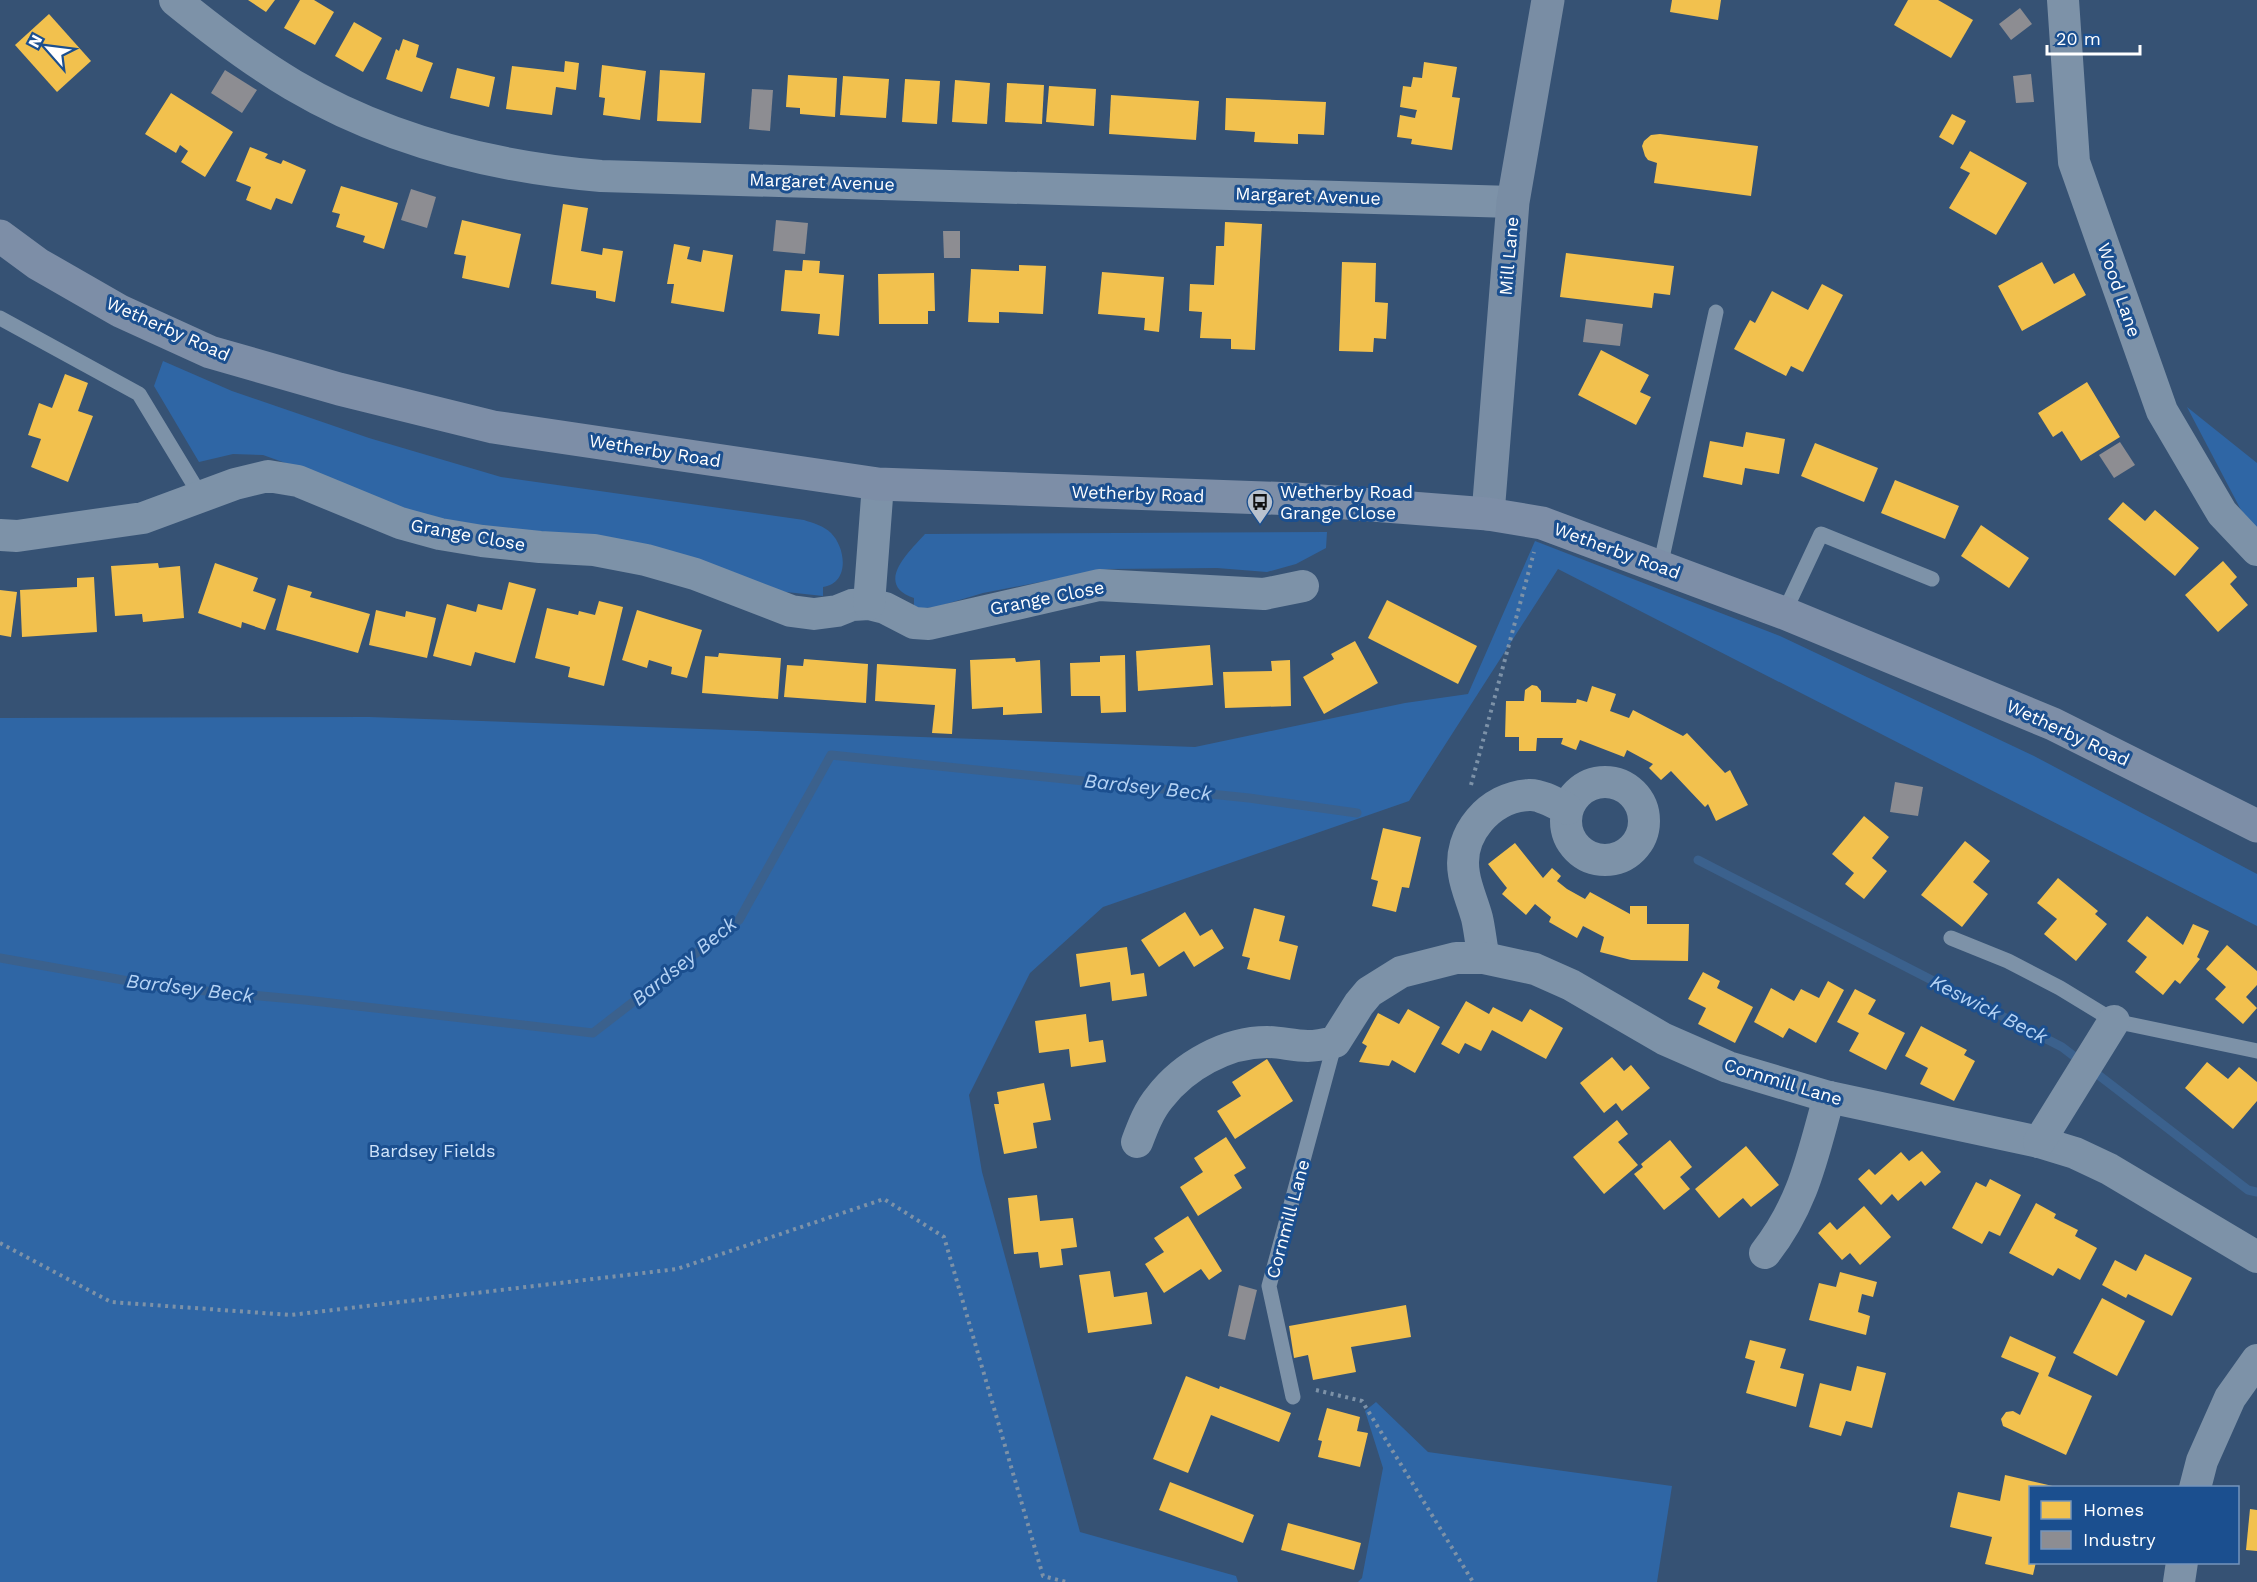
<svg xmlns="http://www.w3.org/2000/svg" width="2257" height="1582" font-family="'Work Sans',sans-serif">
<rect width="100%" height="100%" fill="#365274"/>
<g fill="#2f66a5">
<path d="M163,361L232,391L369,438L501,477L804,520C813,523 824,526 831,533C846,548 850,583 823,587V596L777,591L477,528L427,520L333,480L263,455L233,454L199,462L154,386Z"/>
<polygon points="2187,407 2257,463 2257,529 2241,510"/>
<path d="M1327,532L1326,548L1296,564L1267,572L1217,568L1108,569L983,593L936,607L914,609V598C873,584 910,551 925,534Z"/>
<polygon points="1535,541 1780,636 2034,756 2257,874 2257,926 1558,569 1409,801 1103,907 1030,973 969,1095 982,1172 1080,1532 1236,1576 1238,1582 0,1582 0,718 369,717 1195,747 1405,703 1468,694"/>
<polygon points="1376,1402 1428,1452 1672,1486 1657,1582 1358,1582 1362,1578 1383,1468 1365,1411"/>
</g>
<g fill="#f2c14e">
<polygon points="248,0 275,0 266,12"/>
<polygon points="300,0 314,0 334,12 315,45 284,28"/>
<polygon points="1672,0 1721,0 1718,20 1670,12"/>
<polygon points="1908,0 1938,0 1973,20 1951,58 1894,25"/>
<polygon points="49,14 91,61 57,92 15,45"/>
<polygon points="354,22 382,38 363,72 335,56"/>
<polygon points="403,39 419,45 416,57 433,63 422,92 386,79 396,49 399,51"/>
<polygon points="565,61 579,63 576,90 556,87 552,115 506,109 512,66 564,72"/>
<polygon points="1424,62 1457,67 1452,97 1460,98 1452,150 1411,144 1412,139 1397,137 1400,115 1415,118 1416,113 1417,110 1400,107 1403,86 1411,87 1413,77 1422,78"/>
<polygon points="602,65 646,71 640,120 603,115 605,98 599,97"/>
<polygon points="457,68 495,77 489,107 450,98"/>
<polygon points="660,70 705,73 701,123 657,121"/>
<polygon points="788,75 837,78 835,117 800,114 800,108 786,107"/>
<polygon points="843,76 889,79 886,118 840,115"/>
<polygon points="905,79 940,81 937,124 902,122"/>
<polygon points="955,80 990,83 987,124 952,122"/>
<polygon points="1007,83 1044,85 1042,124 1005,122"/>
<polygon points="1049,86 1096,89 1094,126 1046,122"/>
<polygon points="171,93 233,132 205,177 181,162 188,151 180,145 176,153 145,134"/>
<polygon points="1111,95 1199,101 1196,140 1109,134"/>
<polygon points="1226,98 1326,102 1324,135 1298,134 1298,144 1254,142 1255,132 1225,130"/>
<polygon points="1952,114 1966,121 1953,145 1939,137"/>
<polygon points="1660,134 1758,146 1751,196 1654,183 1657,163 1648,160 1645,156 1642,146 1644,141 1651,135"/>
<polygon points="250,147 268,154 265,158 281,164 283,160 306,170 292,204 276,198 271,210 246,200 251,187 236,181"/>
<polygon points="1970,151 2027,183 1996,235 1949,208 1970,173 1960,168"/>
<polygon points="341,186 398,203 384,249 363,242 365,236 336,227 340,214 332,212"/>
<polygon points="563,204 588,208 581,251 602,255 603,248 623,251 615,302 596,298 596,291 551,284"/>
<polygon points="462,220 521,234 509,288 462,278 466,256 454,254"/>
<polygon points="1225,222 1262,224 1255,350 1231,349 1231,339 1200,338 1202,312 1189,311 1190,284 1214,285 1216,246 1224,246"/>
<polygon points="674,244 690,247 687,259 701,262 703,250 733,255 724,312 671,303 674,284 667,284"/>
<polygon points="1566,253 1674,266 1670,295 1654,293 1652,308 1560,297"/>
<polygon points="803,260 820,261 819,273 844,275 839,336 818,334 820,314 781,311 785,270 802,271"/>
<polygon points="1342,262 1376,263 1375,302 1388,303 1386,339 1374,338 1373,352 1339,351"/>
<polygon points="2042,262 2054,284 2074,273 2086,295 2022,331 1998,286"/>
<polygon points="1019,265 1046,266 1043,314 999,312 999,323 968,322 971,269 1019,271"/>
<polygon points="1102,272 1164,277 1159,332 1144,330 1145,318 1098,314"/>
<polygon points="934,273 935,311 928,311 928,324 879,324 878,274"/>
<polygon points="1822,284 1843,295 1803,372 1791,366 1786,376 1734,349 1750,320 1755,323 1772,291 1808,310"/>
<polygon points="1601,350 1649,375 1640,392 1651,397 1636,425 1578,395"/>
<polygon points="65,374 88,383 78,411 93,416 68,482 31,467 41,439 28,435 39,403 52,408"/>
<polygon points="2087,382 2120,437 2081,461 2062,431 2053,437 2038,413"/>
<polygon points="1746,432 1785,439 1779,474 1745,468 1742,485 1703,477 1710,441 1743,447"/>
<polygon points="1815,443 1878,468 1864,502 1801,476"/>
<polygon points="1895,480 1959,506 1945,539 1881,513"/>
<polygon points="2123,502 2145,521 2155,510 2199,548 2175,576 2108,519"/>
<polygon points="1981,525 2029,558 2009,588 1961,556"/>
<polygon points="2223,561 2237,577 2230,584 2248,605 2218,632 2185,595"/>
<polygon points="158,563 159,568 180,566 184,618 143,622 142,614 115,616 111,566"/>
<polygon points="215,563 258,578 253,591 276,599 265,630 242,622 241,628 198,613"/>
<polygon points="94,577 97,632 22,637 20,590 77,587 77,578"/>
<polygon points="509,582 536,589 515,663 475,652 471,666 433,656 447,604 476,612 478,604 502,610"/>
<polygon points="288,585 312,592 310,597 370,614 358,653 276,630"/>
<polygon points="0,590 17,592 11,637 0,635"/>
<polygon points="1387,600 1477,646 1458,684 1368,638"/>
<polygon points="599,601 623,607 604,686 568,677 570,667 535,658 547,608 578,615 579,611 595,615"/>
<polygon points="376,610 405,617 406,611 436,618 427,658 369,645"/>
<polygon points="637,610 702,630 687,678 671,674 672,667 649,660 647,668 622,660"/>
<polygon points="1355,641 1378,683 1324,714 1303,677 1334,659 1331,654"/>
<polygon points="1210,645 1213,685 1138,691 1136,651"/>
<polygon points="719,653 781,658 778,699 702,693 705,656 718,657"/>
<polygon points="1125,655 1126,712 1101,713 1100,696 1071,696 1070,663 1100,662 1100,656"/>
<polygon points="1015,658 1016,662 1040,660 1042,713 1003,715 1003,707 972,709 970,660"/>
<polygon points="804,659 868,664 866,703 784,697 787,665 803,666"/>
<polygon points="1290,660 1291,706 1225,708 1223,672 1272,671 1271,661"/>
<polygon points="877,664 956,669 952,734 932,733 935,705 875,701"/>
<polygon points="1532,685 1537,686 1541,691 1541,702 1576,703 1577,699 1587,702 1592,686 1616,694 1610,711 1629,718 1633,710 1683,736 1687,733 1725,773 1730,770 1748,805 1716,821 1708,804 1705,807 1671,771 1661,780 1649,768 1653,764 1627,750 1624,757 1580,740 1576,750 1561,744 1563,738 1537,738 1536,751 1519,751 1519,737 1505,737 1506,701 1524,701 1525,690"/>
<polygon points="1864,816 1889,837 1872,858 1887,871 1864,899 1845,884 1854,873 1832,854"/>
<polygon points="1383,828 1421,837 1409,888 1402,887 1396,912 1372,906 1378,881 1371,879"/>
<polygon points="1965,841 1990,861 1973,882 1988,894 1962,927 1921,895"/>
<polygon points="1515,843 1543,878 1552,868 1561,876 1557,881 1567,889 1585,899 1590,892 1630,914 1630,906 1647,906 1647,924 1689,924 1688,961 1631,960 1600,952 1604,937 1583,926 1577,938 1549,922 1551,917 1535,904 1526,915 1502,894 1507,888 1488,864"/>
<polygon points="2058,878 2098,911 2095,914 2107,924 2076,961 2044,934 2057,919 2037,903"/>
<polygon points="1254,908 1285,916 1279,941 1298,946 1290,980 1247,969 1250,958 1242,956"/>
<polygon points="1185,912 1200,936 1212,929 1224,948 1194,967 1184,951 1159,967 1141,940"/>
<polygon points="2147,916 2183,945 2193,924 2209,931 2197,957 2200,959 2180,984 2175,980 2163,995 2135,972 2147,957 2127,941"/>
<polygon points="2227,945 2257,971 2257,985 2246,997 2257,1008 2243,1024 2215,999 2226,987 2206,969"/>
<polygon points="1127,947 1131,975 1144,973 1147,996 1112,1001 1110,982 1080,987 1076,954"/>
<polygon points="1703,972 1720,981 1717,988 1753,1007 1735,1043 1698,1024 1706,1008 1688,999"/>
<polygon points="1828,981 1844,990 1816,1043 1789,1028 1783,1038 1754,1022 1771,988 1794,1001 1801,989 1819,998"/>
<polygon points="1855,989 1876,1000 1868,1014 1905,1033 1886,1070 1849,1051 1859,1033 1837,1022"/>
<polygon points="1466,1001 1489,1014 1493,1007 1522,1022 1530,1009 1563,1028 1546,1059 1492,1030 1481,1051 1465,1043 1459,1054 1441,1044"/>
<polygon points="1408,1009 1440,1027 1415,1073 1392,1060 1389,1066 1359,1062 1367,1046 1362,1043 1378,1013 1399,1024"/>
<polygon points="1086,1014 1089,1042 1103,1040 1106,1062 1071,1067 1069,1049 1039,1053 1035,1021"/>
<polygon points="1921,1026 1967,1050 1964,1055 1975,1061 1954,1101 1920,1084 1928,1068 1905,1056"/>
<polygon points="1612,1057 1624,1071 1631,1065 1650,1088 1622,1111 1616,1103 1604,1113 1580,1083"/>
<polygon points="1267,1059 1293,1101 1235,1139 1217,1111 1241,1096 1232,1082"/>
<polygon points="2207,1062 2228,1079 2239,1067 2257,1082 2257,1101 2233,1129 2185,1088"/>
<polygon points="1044,1083 1051,1120 1033,1123 1037,1148 1004,1154 994,1104 999,1104 997,1092"/>
<polygon points="1617,1120 1628,1134 1618,1142 1638,1165 1604,1194 1573,1157"/>
<polygon points="1226,1137 1246,1168 1234,1175 1242,1188 1198,1216 1180,1187 1203,1172 1194,1158"/>
<polygon points="1670,1140 1692,1167 1680,1177 1690,1189 1664,1210 1634,1174 1643,1167 1641,1164"/>
<polygon points="1746,1146 1779,1185 1751,1207 1743,1198 1719,1218 1695,1189"/>
<polygon points="1922,1151 1941,1172 1925,1186 1921,1181 1898,1201 1892,1194 1881,1205 1858,1179 1869,1169 1875,1175 1901,1152 1909,1161"/>
<polygon points="1990,1179 2021,1195 2000,1236 1989,1231 1982,1244 1952,1228 1976,1182 1986,1187"/>
<polygon points="1037,1195 1040,1221 1073,1218 1077,1247 1061,1249 1063,1265 1040,1268 1038,1252 1014,1254 1008,1198"/>
<polygon points="2036,1203 2056,1214 2054,1218 2078,1230 2075,1236 2097,1248 2080,1280 2058,1268 2053,1276 2009,1253"/>
<polygon points="1864,1206 1891,1237 1860,1265 1850,1253 1842,1260 1818,1233 1830,1222 1837,1230"/>
<polygon points="1188,1216 1222,1271 1209,1280 1201,1269 1164,1293 1145,1264 1164,1252 1154,1238"/>
<polygon points="2145,1254 2192,1278 2172,1316 2128,1294 2126,1298 2102,1285 2115,1260 2136,1271"/>
<polygon points="1110,1271 1114,1297 1147,1292 1152,1324 1088,1333 1079,1275"/>
<polygon points="1840,1272 1877,1282 1873,1297 1862,1294 1858,1312 1870,1316 1866,1335 1809,1320 1819,1283 1836,1287"/>
<polygon points="2102,1298 2145,1321 2117,1376 2073,1353"/>
<polygon points="1406,1305 1411,1337 1351,1347 1356,1372 1313,1380 1308,1355 1294,1358 1289,1326"/>
<polygon points="2010,1336 2056,1357 2048,1376 2092,1396 2066,1455 2003,1426 2001,1419 2006,1412 2013,1411 2020,1415 2039,1373 2001,1357"/>
<polygon points="1750,1340 1786,1349 1780,1368 1804,1374 1796,1407 1746,1393 1755,1361 1745,1358"/>
<polygon points="1857,1366 1886,1373 1872,1428 1846,1421 1841,1436 1809,1427 1820,1383 1851,1391"/>
<polygon points="1186,1376 1219,1389 1220,1386 1291,1413 1279,1442 1211,1415 1188,1473 1153,1459"/>
<polygon points="1327,1408 1360,1417 1357,1431 1368,1433 1360,1467 1318,1457 1322,1441 1318,1440"/>
<polygon points="2005,1475 2057,1487 2030,1488 2030,1562 2036,1562 2033,1575 1985,1564 1992,1537 1950,1527 1958,1492 2000,1501"/>
<polygon points="1170,1482 1254,1515 1243,1543 1159,1510"/>
<polygon points="2250,1509 2257,1510 2257,1551 2246,1550"/>
<polygon points="1288,1523 1361,1543 1354,1570 1281,1550"/>
</g>
<g fill="#8d8d92">
<polygon points="2020,8 2032,24 2011,40 1999,24"/>
<polygon points="225,70 257,90 242,113 211,93"/>
<polygon points="2031,74 2034,102 2016,103 2013,76"/>
<polygon points="752,89 773,90 770,131 749,129"/>
<polygon points="411,189 436,197 427,228 401,220"/>
<polygon points="776,220 808,223 805,254 773,251"/>
<polygon points="943,231 960,231 960,258 944,258"/>
<polygon points="1586,319 1623,324 1620,346 1583,342"/>
<polygon points="2120,442 2135,465 2114,478 2099,455"/>
<polygon points="1895,782 1923,787 1918,816 1890,812"/>
<polygon points="1239,1285 1257,1290 1245,1340 1228,1336"/>
</g>
<g fill="none" stroke-linecap="round" stroke-linejoin="round">
<g stroke="#3b618d" stroke-width="9">
<polyline points="1698,860 2062,1047 2248,1190 2257,1192"/>
<polyline points="0,958 162,987 305,1000 593,1033 739,920 831,755 1249,798 1357,813"/>
</g>
<g stroke="#7d92a8" stroke-width="4" stroke-dasharray="3 4.5" stroke-linecap="butt">
<polyline points="1471,785 1534,552"/>
<polyline points="0,1243 111,1302 291,1315 677,1269 884,1199 944,1237 1043,1576 1066,1582"/>
<polyline points="1316,1390 1362,1401 1473,1582"/>
</g>
<g stroke="#7d92a8" stroke-width="15">
<polyline points="0,318 139,394 202,498"/>
<polyline points="1660,567 1716,312"/>
<polyline points="1784,613 1821,534 1932,579"/>
<polyline points="1951,938 2008,961 2060,988 2114,1021 2257,1051"/>
<polyline points="1293,1397 1269,1286 1335,1042"/>
</g>
<g stroke="#7d92a8" stroke-width="32">
<path d="M175,0C213,31 251,60 293,85C388,141 493,167 601,176L1513,202"/>
<polyline points="2063,0 2074,162 2162,411 2222,513 2257,550"/>
<polyline points="0,535 17,536 143,518 235,484 268,476 298,481 400,523 440,534 482,541 540,547 594,550 646,560 695,574 791,611 814,614 837,611 852,605 869,604 885,608 914,623 929,624 1099,585 1264,594 1303,586"/>
<polyline points="869,604 878,484"/>
<circle cx="1605" cy="821" r="39"/>
<path d="M1484,958C1481,945 1480,931 1477,918C1473,903 1466,888 1464,874C1457,834 1490,797 1529,795C1540,794 1557,804 1567,809"/>
<path d="M1137,1142C1143,1126 1149,1110 1160,1097C1184,1066 1226,1042 1267,1042C1280,1042 1294,1046 1308,1046C1317,1046 1326,1044 1335,1042L1359,1004L1369,992L1401,972L1456,958H1484L1535,969L1571,985L1664,1039L1728,1067L1829,1097L2039,1142L2075,1153L2109,1169L2257,1257"/>
<polyline points="2039,1142 2114,1021"/>
<path d="M1765,1253C1804,1203 1812,1157 1829,1097"/>
<polyline points="2195,1488 2202,1461 2230,1398 2257,1360"/>
<polyline points="2179,1582 2182,1562"/>
</g>
<polyline stroke="#798da4" stroke-width="33" points="1488,514 1513,202 1548,0"/>
<polyline stroke="#7d8ea7" stroke-width="33" points="0,236 38,264 120,311 210,352 339,389 493,427 878,484 1295,499 1488,514 1542,523 1784,613 2053,724 2257,826"/>
</g>
<defs>
<g id="bus-pin" transform="scale(1.35)"><path d="M0 17L-7.5 6A9.5 9.5 0 1 1 7.5 6Z" fill="#b9c2ce" stroke="#1b4f8f"/><path d="M-5-6H5V4H4V6H2V4H-2V6H-4V4H-5ZM-3.5-4V0h7V-4ZM-3.5 1.2v1.5H-2V1.2ZM2 1.2v1.5H3.5V1.2Z" fill="#111"/></g>
</defs>
<g fill-rule="evenodd">
<use href="#bus-pin" x="1260" y="502"/>
</g>
<g text-anchor="middle" stroke-width="6" stroke-linejoin="round" paint-order="stroke">
<g font-size="18" fill="#fff" stroke="#1b4f8f">
<text transform="translate(822 182) rotate(2)" y="6">Margaret Avenue</text>
<text transform="translate(1308 196) rotate(2)" y="6">Margaret Avenue</text>
<text transform="translate(1509 256) rotate(-85)" y="6">Mill Lane</text>
<text transform="translate(2119 290) rotate(71)" y="6">Wood Lane</text>
<text transform="translate(168 329) rotate(24)" y="6">Wetherby Road</text>
<text transform="translate(655 451) rotate(9)" y="6">Wetherby Road</text>
<text transform="translate(1138 494) rotate(2)" y="6">Wetherby Road</text>
<text transform="translate(468 535) rotate(10)" y="6">Grange Close</text>
<text transform="translate(1617 551) rotate(20)" y="6">Wetherby Road</text>
<text transform="translate(1047 598) rotate(-11)" y="6">Grange Close</text>
<text transform="translate(2068 733) rotate(25)" y="6">Wetherby Road</text>
<text transform="translate(1783 1082) rotate(17)" y="6">Cornmill Lane</text>
<text transform="translate(1288 1219) rotate(-75)" y="6">Cornmill Lane</text>
</g>
<g font-size="18" fill="#fff" stroke="#1b4f8f" text-anchor="start">
<text x="1280" y="498">Wetherby Road<tspan x="1280" dy="21">Grange Close</tspan></text>
</g>
<g font-size="18" fill="#cfe3fa" stroke="#1b4f8f">
<text x="432" y="1157">Bardsey Fields</text>
</g>
<g font-size="20" font-style="italic" fill="#b5d3f5" stroke="#1b4f8f">
<text transform="translate(1148 787) rotate(6)" y="7">Bardsey Beck</text>
<text transform="translate(684 961) rotate(-39)" y="7">Bardsey Beck</text>
<text transform="translate(190 988) rotate(7)" y="7">Bardsey Beck</text>
<text transform="translate(1989 1009) rotate(27)" y="7">Keswick Beck</text>
</g>
</g>
<rect x="2029" y="1486" width="210" height="78" fill="#1b4f8f" stroke="#7695bc" stroke-width="1.5"/>
<rect x="2041" y="1501" width="30" height="18" fill="#f2c14e" stroke="#7695bc" stroke-width="1.5"/>
<text x="2083" y="1516" font-size="18" fill="#ffffff">Homes</text>
<rect x="2041" y="1531" width="30" height="18" fill="#8d8d92" stroke="#7695bc" stroke-width="1.5"/>
<text x="2083" y="1546" font-size="18" fill="#ffffff">Industry</text>
<g transform="translate(48 48) rotate(298)" stroke="#1b4f8f" stroke-width="4.5" paint-order="stroke">
<path d="M0-4.5L10 22L0 15L-10 22Z" fill="#ffffff"/>
<text y="-9" font-size="16" font-weight="bold" text-anchor="middle" fill="#ffffff">N</text>
</g>
<path d="M2047 45v9h93v-9" fill="none" stroke="#ffffff" stroke-width="3"/>
<text x="2056" y="45" font-size="18" fill="#ffffff" stroke="#1b4f8f" stroke-width="4.5" paint-order="stroke">20 m</text>
</svg>
